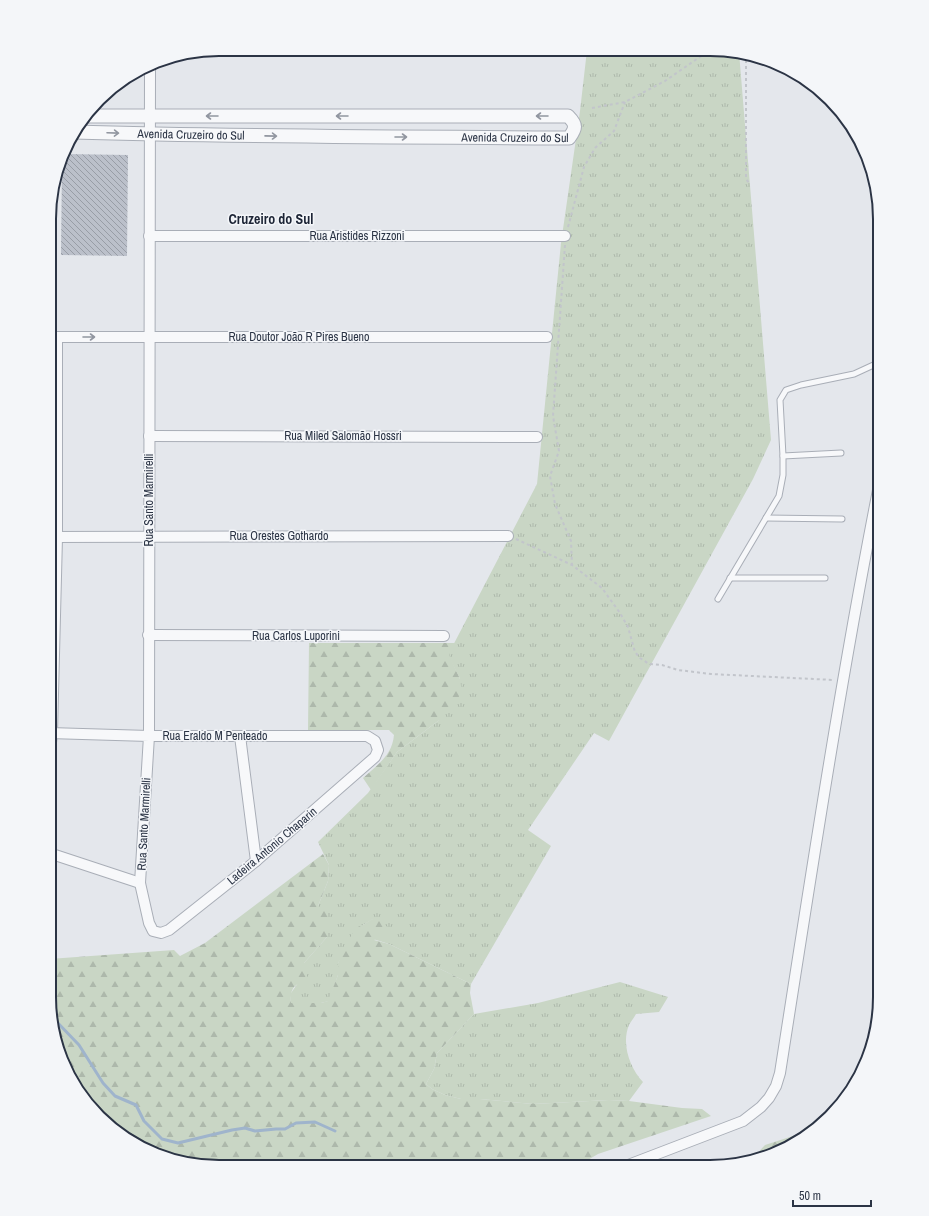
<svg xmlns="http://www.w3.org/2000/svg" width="929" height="1216" font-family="'Archivo Narrow',sans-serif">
<defs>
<pattern id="grass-tufts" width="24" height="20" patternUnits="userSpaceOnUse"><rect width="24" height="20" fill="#c9d6c5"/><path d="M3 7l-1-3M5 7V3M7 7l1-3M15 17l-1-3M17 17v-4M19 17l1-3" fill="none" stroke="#adb8ab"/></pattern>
<pattern id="forest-firs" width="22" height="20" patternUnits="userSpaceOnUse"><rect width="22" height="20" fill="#c9d6c5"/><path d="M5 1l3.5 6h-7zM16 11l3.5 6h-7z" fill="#adb8ab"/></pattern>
<pattern id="building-back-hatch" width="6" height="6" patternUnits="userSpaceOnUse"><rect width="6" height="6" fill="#bbc0ca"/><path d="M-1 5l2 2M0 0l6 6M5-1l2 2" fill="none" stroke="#989da6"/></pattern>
</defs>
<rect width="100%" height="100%" fill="#e4e7ec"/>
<g fill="url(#grass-tufts)">
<polygon points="587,50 732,50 739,52 771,440 753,479 609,741 594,733 528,830 551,846 471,984 389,944 373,939 373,919 363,925 338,963 338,975 329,1001 321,1003 291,1003 291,993 298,983 304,963 327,937 318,906 328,881 329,865 318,842 368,793 397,752 438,721 460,679 448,655 537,484 561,243 580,111"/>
<path d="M620,982L668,997L659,1012L636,1014C634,1018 631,1021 629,1025C621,1044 630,1068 643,1082L629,1101L609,1100L533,1104L480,1099H461L445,1095L432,1089L426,1084L434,1069L437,1053L474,1014L538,1003Z"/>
</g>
<g fill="url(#forest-firs)">
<path d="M309,643H455L449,655L460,679L462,693L438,721L397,752L371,790L363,778C377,765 392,756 394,735L389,730H308Z"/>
<path d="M323,854L329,865L328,881L318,906L328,912L327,937L304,963L308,980C294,984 290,988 291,1003H321L328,1001L338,975V963L355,928L363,925L372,919L382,921L387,927L386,934L374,940L389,944L471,984L470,993L474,1014L437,1053L434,1069L426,1084L432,1089L445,1095L461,1099H480L533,1104L609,1100L629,1101L682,1108L702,1109L711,1116L598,1154L576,1167L197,1166L125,1138L91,1109L67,1072L49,997V959L174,950L180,956L205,943Z"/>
<polygon points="834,1111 822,1125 785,1149 754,1157 765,1145 796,1135 809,1125"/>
</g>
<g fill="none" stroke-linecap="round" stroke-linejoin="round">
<polyline stroke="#9fb4cc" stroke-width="3" points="55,1020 79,1045 103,1083 115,1096 136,1105 144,1121 162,1139 178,1143 232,1130 245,1128 255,1131 276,1129 285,1129 296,1123 315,1122 335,1131"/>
</g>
<polygon fill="url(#building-back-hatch)" points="65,154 128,155 127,256 61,255 62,164"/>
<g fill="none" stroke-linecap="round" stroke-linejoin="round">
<g stroke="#a9aeb7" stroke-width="7">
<g id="service">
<polyline points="783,456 841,453"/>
<polyline points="766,518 842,519"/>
<polyline points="730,578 825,578"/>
<polyline points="718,599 779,496 783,475 783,456 780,400 786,390 801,385 854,374 880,362"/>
</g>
</g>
<g stroke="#a9aeb7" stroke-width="12">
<g id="minor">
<polyline points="149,236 565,236"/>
<polyline points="50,337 547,337"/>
<polyline points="149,436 537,437"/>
<polyline points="50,537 508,536"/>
<polyline points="148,635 444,636"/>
<polyline points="49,733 149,736 367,736 375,741 378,750 375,757 256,861 169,930 161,933 153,931 149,923 140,883 149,736 150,67"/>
<polyline points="240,736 256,861"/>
<polyline points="49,761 52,733 57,537 57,337"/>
<polyline points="49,853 140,883"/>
<path d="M623,1167L743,1121L761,1107L769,1098L776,1086L780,1073C811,875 841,677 880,480"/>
</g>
</g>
<g stroke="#a9aeb7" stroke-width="15">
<g id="tertiary">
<path id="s1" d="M74,132C239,137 404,137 569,138C576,128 577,125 568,116H87"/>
</g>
</g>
<g stroke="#c2c5cb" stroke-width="2" stroke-dasharray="3 3" stroke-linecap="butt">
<polyline points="746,54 746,179 750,184"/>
<polyline points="592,108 625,102 665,81 710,50"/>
<polyline points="568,227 584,167 595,148 614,131 625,102"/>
<polyline points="565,245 553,416 559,451 550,476 555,504 571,541 572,565"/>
<polyline points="516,539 572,565 602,588 620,613 628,627 635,652 640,658 649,664 662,665 678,670 711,674 834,680"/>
</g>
<use href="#service" stroke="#f7f8fa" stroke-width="5"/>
<use href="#minor" stroke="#f7f8fa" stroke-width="10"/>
<use href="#tertiary" stroke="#f7f8fa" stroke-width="13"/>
</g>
<defs><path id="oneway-shaft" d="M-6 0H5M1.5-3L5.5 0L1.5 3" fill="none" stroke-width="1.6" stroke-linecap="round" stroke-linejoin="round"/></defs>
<g stroke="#9196a0">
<use href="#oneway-shaft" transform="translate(212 116) rotate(-180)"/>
<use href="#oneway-shaft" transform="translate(342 116) rotate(-180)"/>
<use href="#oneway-shaft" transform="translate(542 116) rotate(-180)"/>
<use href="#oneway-shaft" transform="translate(113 133) rotate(2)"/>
<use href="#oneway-shaft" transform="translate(271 136) rotate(1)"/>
<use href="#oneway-shaft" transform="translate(401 137)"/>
<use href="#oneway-shaft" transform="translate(89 337)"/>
</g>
<g text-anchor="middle" stroke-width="3" stroke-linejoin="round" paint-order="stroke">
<g font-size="12" fill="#2b3445" stroke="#f4f6f9">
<text dy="4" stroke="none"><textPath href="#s1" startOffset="117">Avenida Cruzeiro do Sul</textPath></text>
<text dy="4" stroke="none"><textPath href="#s1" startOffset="441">Avenida Cruzeiro do Sul</textPath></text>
<text x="357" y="240">Rua Aristides Rizzoni</text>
<text x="299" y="341">Rua Doutor João R Pires Bueno</text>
<text x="343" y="440">Rua Miled Salomão Hossri</text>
<text transform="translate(149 500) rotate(-90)" y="4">Rua Santo Marmirelli</text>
<text x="279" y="540">Rua Orestes Gothardo</text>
<text x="296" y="640">Rua Carlos Luporini</text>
<text x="215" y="740">Rua Eraldo M Penteado</text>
<text transform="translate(144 824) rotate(-87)" y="4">Rua Santo Marmirelli</text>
<text transform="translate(272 846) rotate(-40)" y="4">Ladeira Antonio Chaparin</text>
</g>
<g font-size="14" font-weight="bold" fill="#1d2536" stroke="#f4f6f9">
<text x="271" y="224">Cruzeiro do Sul</text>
</g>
</g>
<path d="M0 0H929V1216H0ZM219 56H710A163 163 0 0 1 873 219V997A163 163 0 0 1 710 1160H219A163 163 0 0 1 56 997V219A163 163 0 0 1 219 56Z" fill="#f4f6f9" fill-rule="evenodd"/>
<path fill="none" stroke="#2b3445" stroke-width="2" d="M219 56H710A163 163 0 0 1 873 219V997A163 163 0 0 1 710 1160H219A163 163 0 0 1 56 997V219A163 163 0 0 1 219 56Z"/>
<path d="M793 1200v6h78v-6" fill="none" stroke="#2b3445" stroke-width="2"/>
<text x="799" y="1200" font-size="12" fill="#2b3445" stroke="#f4f6f9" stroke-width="3" paint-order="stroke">50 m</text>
</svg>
